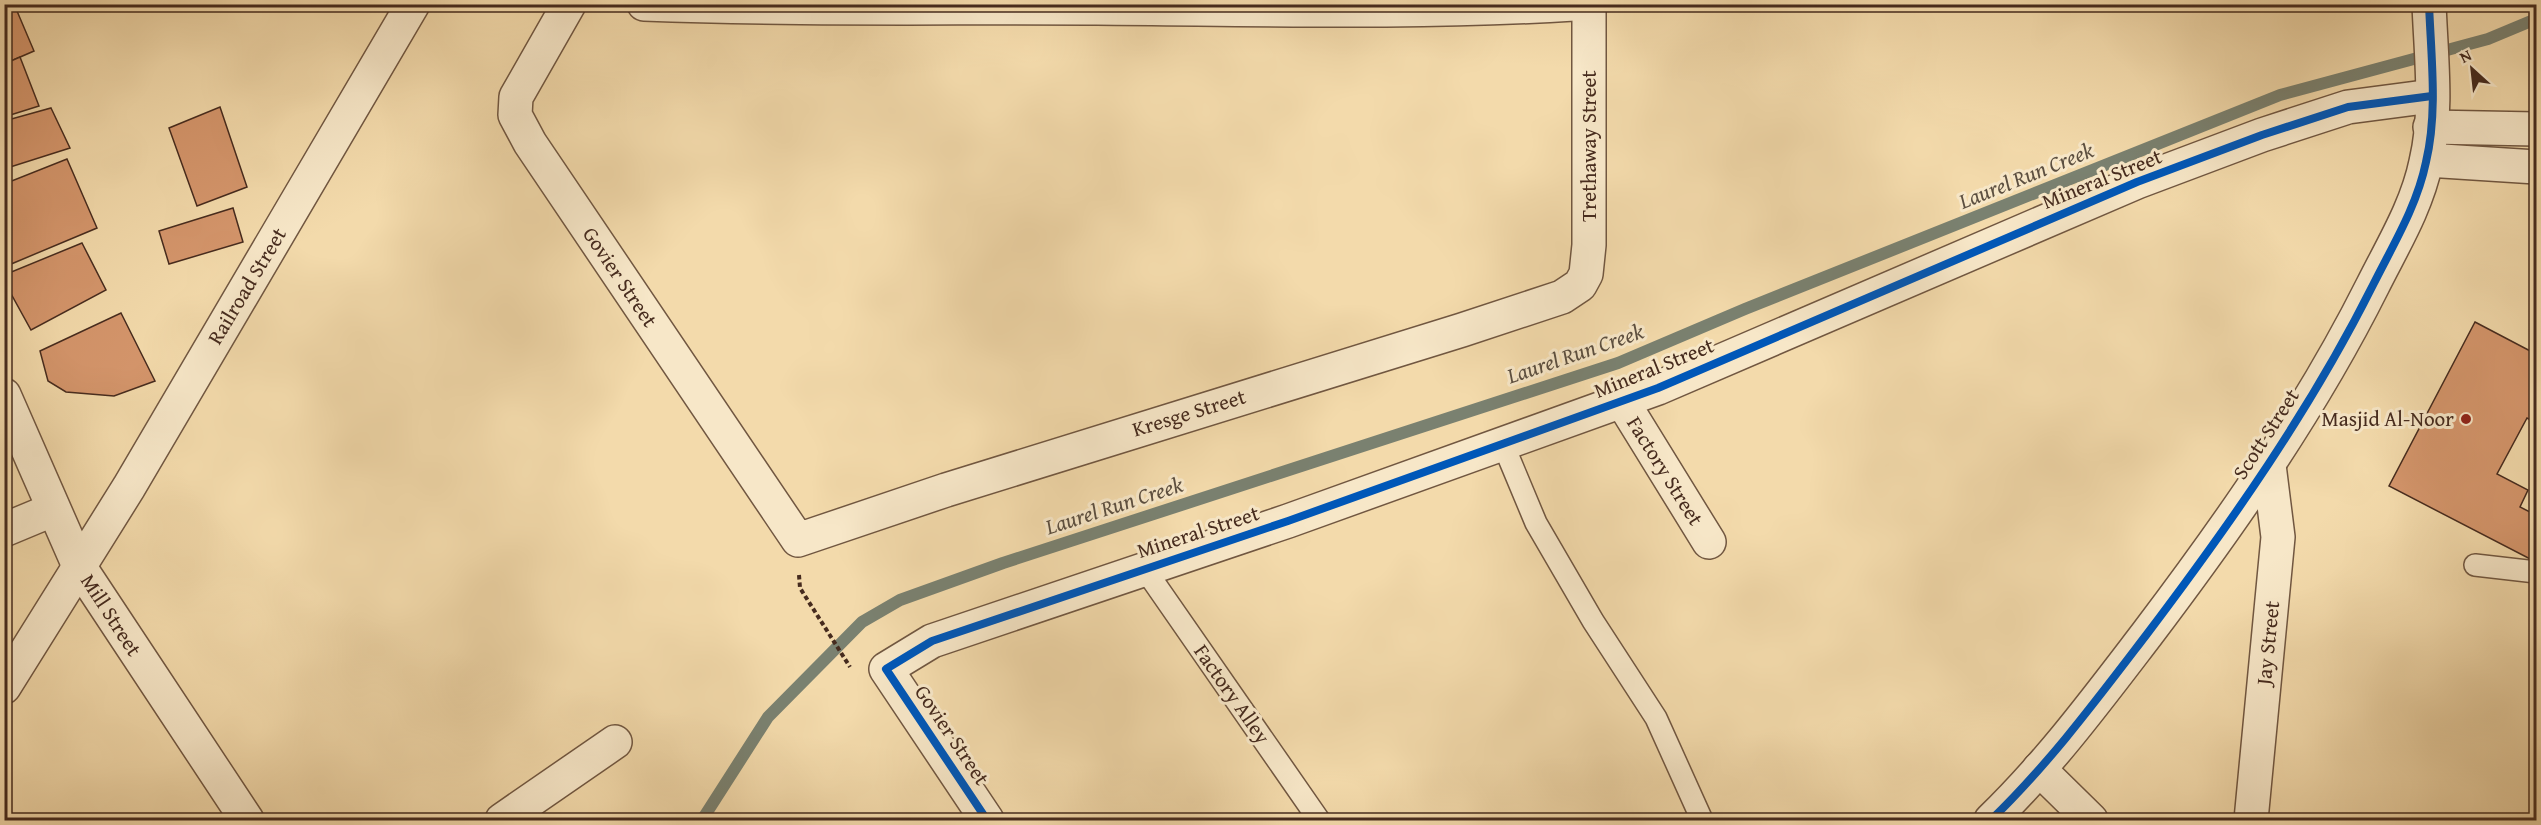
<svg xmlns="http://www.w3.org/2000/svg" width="2541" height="825" font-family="'Gentium Book Plus',serif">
<rect width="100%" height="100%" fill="#f3daab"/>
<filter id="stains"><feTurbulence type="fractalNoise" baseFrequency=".00333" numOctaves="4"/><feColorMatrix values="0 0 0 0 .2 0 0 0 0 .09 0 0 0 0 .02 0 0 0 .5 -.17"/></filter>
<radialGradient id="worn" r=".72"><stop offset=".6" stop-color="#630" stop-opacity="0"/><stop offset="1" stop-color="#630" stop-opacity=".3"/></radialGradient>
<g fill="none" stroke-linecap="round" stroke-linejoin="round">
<polyline stroke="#7a8170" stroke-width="12" points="702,820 768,717 862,622 900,600 1003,563 1618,363 1745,309 2280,95 2488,39 2536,19"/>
</g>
<g fill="#d5966c" stroke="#462b1e" stroke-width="1.5">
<polygon points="6,4 14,4 34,51 4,64"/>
<polygon points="20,57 39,106 4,117 4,64"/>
<polygon points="220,107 247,187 197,206 169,128"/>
<polygon points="51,108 70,148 4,169 4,121"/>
<polygon points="67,159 97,228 4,267 4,184"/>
<polygon points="233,208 243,242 169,264 159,231"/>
<polygon points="82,243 106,290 31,330 4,281 4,275"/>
<polygon points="121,313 155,381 114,396 66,392 48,381 40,351"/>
<polygon points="2475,322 2536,354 2536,423 2527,418 2497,474 2528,490 2520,507 2536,515 2536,562 2389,486"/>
</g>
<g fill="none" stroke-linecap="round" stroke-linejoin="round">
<g stroke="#715741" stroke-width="24">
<g id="service">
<polyline points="1503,444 1536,523 1593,621 1656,718 1702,820"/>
<polyline points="2475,565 2536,572"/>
<polyline points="1144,568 1319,820"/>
</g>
</g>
<g stroke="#715741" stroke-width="36">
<g id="minor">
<polyline points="569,4 516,97 515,115 530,143 798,540 946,490 1462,330 1562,297 1580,285 1586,274 1589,245 1589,4"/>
<path d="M644,4C795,10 946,7 1097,8C1256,9 1415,14 1574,4"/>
<polyline points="4,395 79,566 247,820"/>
<polyline points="1622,401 1709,542"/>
<polyline points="4,530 52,510"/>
<polyline points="4,687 129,487 413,4"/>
<polyline points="2039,769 2091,820"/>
<polyline points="502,820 615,742"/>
<polyline points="987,820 886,669 932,641 1288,521 1658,388 2137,182 2262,135 2348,107 2432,96"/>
<polyline points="2251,820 2278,537 2269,465"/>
</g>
</g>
<g stroke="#715741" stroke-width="36">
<g id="tertiary">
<polyline points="2430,127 2536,129"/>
<polyline points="2427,160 2536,167"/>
<path d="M1991,820C2049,764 2098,698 2147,634C2231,523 2311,409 2373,285C2393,245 2417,206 2426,162C2438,112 2431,56 2429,4"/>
</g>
</g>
<polyline stroke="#462b1e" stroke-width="4" stroke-dasharray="4.5 3" stroke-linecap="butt" points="799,575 800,588 850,667"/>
<use href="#service" stroke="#f7e7c8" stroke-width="21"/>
<use href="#minor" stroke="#f7e7c8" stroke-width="33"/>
<use href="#tertiary" stroke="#f7e7c8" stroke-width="33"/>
<g stroke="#f7e7c8" stroke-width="11">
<g id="cycleway">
<polyline points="987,820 886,669 932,641 1288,521 1658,388 2137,182 2262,135 2348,107 2432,96"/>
<path d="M1991,820C2049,764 2098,698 2147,634C2231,523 2311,409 2373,285C2393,245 2417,206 2426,162C2438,112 2431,56 2429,4"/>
</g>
</g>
<use href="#cycleway" stroke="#0057b8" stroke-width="8"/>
</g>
<circle fill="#8f2418" stroke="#f7e7c8" stroke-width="2" cx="2466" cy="419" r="6"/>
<g text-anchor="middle" stroke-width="6" stroke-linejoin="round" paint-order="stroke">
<g font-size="21" fill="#462b1e" stroke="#f7e7c8">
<text transform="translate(1589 146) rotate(-90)" y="7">Trethaway Street</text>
<text transform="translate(2102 179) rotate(-22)" y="7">Mineral Street</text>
<text transform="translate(620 277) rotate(56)" y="7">Govier Street</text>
<text transform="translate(247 286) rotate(-59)" y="7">Railroad Street</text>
<text transform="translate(1654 368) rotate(-22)" y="7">Mineral Street</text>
<text transform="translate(1189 413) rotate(-17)" y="7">Kresge Street</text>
<text transform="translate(2266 434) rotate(-57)" y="7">Scott Street</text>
<text transform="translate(1665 471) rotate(58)" y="7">Factory Street</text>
<text transform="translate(1198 532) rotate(-18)" y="7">Mineral Street</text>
<text transform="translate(111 615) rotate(57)" y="7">Mill Street</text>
<text transform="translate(2268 643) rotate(-84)" y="7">Jay Street</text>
<text transform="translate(1232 694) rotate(55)" y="7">Factory Alley</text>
<text transform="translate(952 735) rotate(56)" y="7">Govier Street</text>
</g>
<g font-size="21" fill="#462b1e" stroke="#f7e7c8" text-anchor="end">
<text x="2454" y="426">Masjid Al-Noor</text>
</g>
<g font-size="22" font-style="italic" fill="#5c4f40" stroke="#f7e7c8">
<text transform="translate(2026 175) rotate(-22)" y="8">Laurel Run Creek</text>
<text transform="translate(1575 353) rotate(-19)" y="8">Laurel Run Creek</text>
<text transform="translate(1114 505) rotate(-18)" y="8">Laurel Run Creek</text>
</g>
</g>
<rect width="2541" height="825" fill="none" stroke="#f3daab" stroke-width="24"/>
<rect x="6" y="6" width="2529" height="813" fill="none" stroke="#462b1e" stroke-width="3"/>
<rect x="12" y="12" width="2517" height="801" fill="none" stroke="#462b1e" stroke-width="1.5"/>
<g transform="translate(2472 69) rotate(333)" stroke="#f7e7c8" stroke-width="4.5" paint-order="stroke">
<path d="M0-4.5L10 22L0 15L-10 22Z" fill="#462b1e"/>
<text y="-9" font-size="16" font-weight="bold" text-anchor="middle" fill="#462b1e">N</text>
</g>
<rect width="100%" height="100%" filter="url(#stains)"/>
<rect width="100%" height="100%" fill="url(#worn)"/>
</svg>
